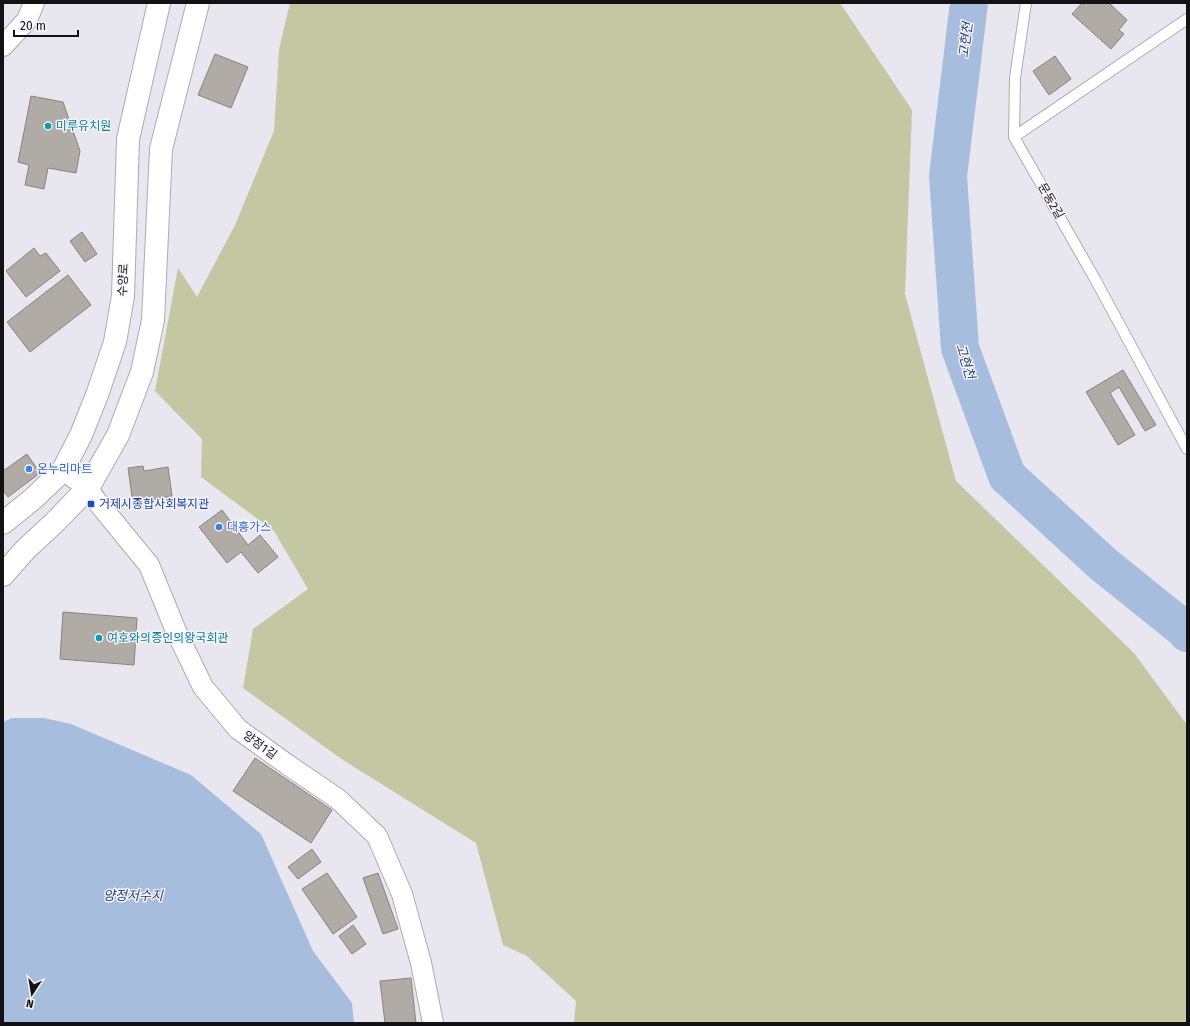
<svg xmlns="http://www.w3.org/2000/svg" width="1190" height="1026" font-family="'Fira Sans','Noto Sans KR',sans-serif">
<rect width="100%" height="100%" fill="#e8e6ee"/>
<polygon fill="#c3c8a3" points="290,3 840,3 912,110 905,294 956,481 1134,653 1187,725 1187,1023 574,1023 576,1001 527,956 503,945 476,843 343,760 243,688 253,629 308,589 274,531 201,477 202,439 155,391 178,268 197,297 235,225 274,131 279,49"/>
<polygon fill="#a7bdde" points="12,718 44,718 71,724 191,775 261,834 313,951 352,1003 354,1023 3,1023 3,722"/>
<g fill="none" stroke-linecap="round" stroke-linejoin="round">
<polyline stroke="#a7bdde" stroke-width="6" points="957,3 967,25"/>
<polyline stroke="#a7bdde" stroke-width="38" points="969,3 948,176 960,348 1007,476 1103,564 1185,630 1187,633"/>
</g>
<g fill="#b1aba5" stroke="#88837d">
<polygon points="1082,3 1109,3 1127,20 1119,30 1124,34 1111,49 1072,14"/>
<polygon points="215,54 248,67 231,108 198,95"/>
<polygon points="1055,56 1071,79 1049,95 1033,71"/>
<polygon points="31,96 63,102 80,151 76,173 48,168 44,189 25,185 29,165 18,162"/>
<polygon points="82,232 97,254 85,262 70,241"/>
<polygon points="34,248 40,256 46,253 60,271 26,297 6,271"/>
<polygon points="68,275 91,305 30,352 7,322"/>
<polygon points="1123,370 1156,425 1145,431 1119,387 1110,393 1135,435 1118,445 1086,392"/>
<polygon points="27,454 40,473 8,497 3,490 3,471"/>
<polygon points="143,466 144,471 168,467 172,496 133,503 128,468"/>
<polygon points="222,510 248,545 260,535 278,557 258,573 241,552 227,563 199,527"/>
<polygon points="63,612 137,618 134,665 60,659"/>
<polygon points="255,758 332,810 311,843 233,791"/>
<polygon points="312,849 321,862 298,879 288,867"/>
<polygon points="327,873 357,917 333,934 302,889"/>
<polygon points="378,873 398,929 383,934 363,878"/>
<polygon points="353,925 366,944 352,954 339,936"/>
<polygon points="411,978 416,1023 385,1023 380,981"/>
</g>
<g fill="none" stroke-linecap="round" stroke-linejoin="round">
<g stroke="#adabb3" stroke-width="12">
<g id="service">
<polyline points="1187,19 1014,137 1095,279 1187,449"/>
<polyline points="1014,137 1015,78 1026,3"/>
</g>
</g>
<g stroke="#adabb3" stroke-width="22">
<g id="minor">
<polyline points="3,46 27,20 34,3"/>
<polyline points="63,470 88,488 95,499 149,565 176,631 203,687 238,729 288,765 338,799 377,836 402,894 421,963 433,1023"/>
</g>
</g>
<g stroke="#adabb3" stroke-width="24">
<g id="tertiary">
<polyline points="3,523 34,498 63,470 81,435 97,395 115,342 123,296 128,139 159,3"/>
<polyline points="3,575 25,550 55,522 88,488 118,435 142,372 153,320 161,149 198,3"/>
</g>
</g>
<use href="#service" stroke="#fff" stroke-width="10"/>
<use href="#minor" stroke="#fff" stroke-width="20"/>
<use href="#tertiary" stroke="#fff" stroke-width="22"/>
</g>
<g fill="#0f9aa8" stroke="#f6f3fc" stroke-width="1.5">
<circle cx="48" cy="126" r="4"/>
<circle cx="99" cy="638" r="4"/>
</g>
<g fill="#3f7fe0" stroke="#f6f3fc" stroke-width="1.5">
<circle cx="29" cy="469" r="4"/>
<circle cx="219" cy="527" r="4"/>
</g>
<rect fill="#1a4fb4" stroke="#f6f3fc" stroke-width="1.5" x="87" y="500" width="8" height="8" rx="2"/>
<g text-anchor="middle" stroke-width="3" stroke-linejoin="round" paint-order="stroke">
<g font-size="12" fill="#0d838f" stroke="#f6f3fc" text-anchor="start">
<text x="56" y="130">미루유치원</text>
<text x="107" y="642">여호와의증인의왕국회관</text>
</g>
<g font-size="12" fill="#121114" stroke="#f6f3fc">
<text transform="translate(1051 201) rotate(60)" y="4">문동2길</text>
<text transform="translate(123 280) rotate(-87)" y="4">수양로</text>
<text transform="translate(260 745) rotate(36)" y="4">양정1길</text>
</g>
<g font-size="12" fill="#366cbe" stroke="#f6f3fc" text-anchor="start">
<text x="37" y="473">온누리마트</text>
<text x="227" y="531">대흥가스</text>
</g>
<g font-size="12" fill="#164399" stroke="#f6f3fc" text-anchor="start">
<text x="99" y="508">거제시종합사회복지관</text>
</g>
<g font-size="13" font-style="italic" fill="#25436e" stroke="#f6f3fc">
<text transform="translate(965 40) rotate(-83)" y="5">고현천</text>
<text transform="translate(966 361) rotate(73)" y="5">고현천</text>
<text x="133" y="900">양정저수지</text>
</g>
</g>
<rect width="1190" height="1026" fill="none" stroke="#121114" stroke-width="8"/>
<g transform="translate(32 994) rotate(192)" stroke="#f6f3fc" stroke-width="3" paint-order="stroke">
<path d="M0-3L7 15L0 10L-7 15Z" fill="#121114"/>
<text y="-6" font-size="11" font-weight="bold" text-anchor="middle" fill="#121114">N</text>
</g>
<path d="M14 30v6h64v-6" fill="none" stroke="#121114" stroke-width="2"/>
<text x="20" y="30" font-size="12" fill="#121114" stroke="#f6f3fc" stroke-width="3" paint-order="stroke">20 m</text>
</svg>
